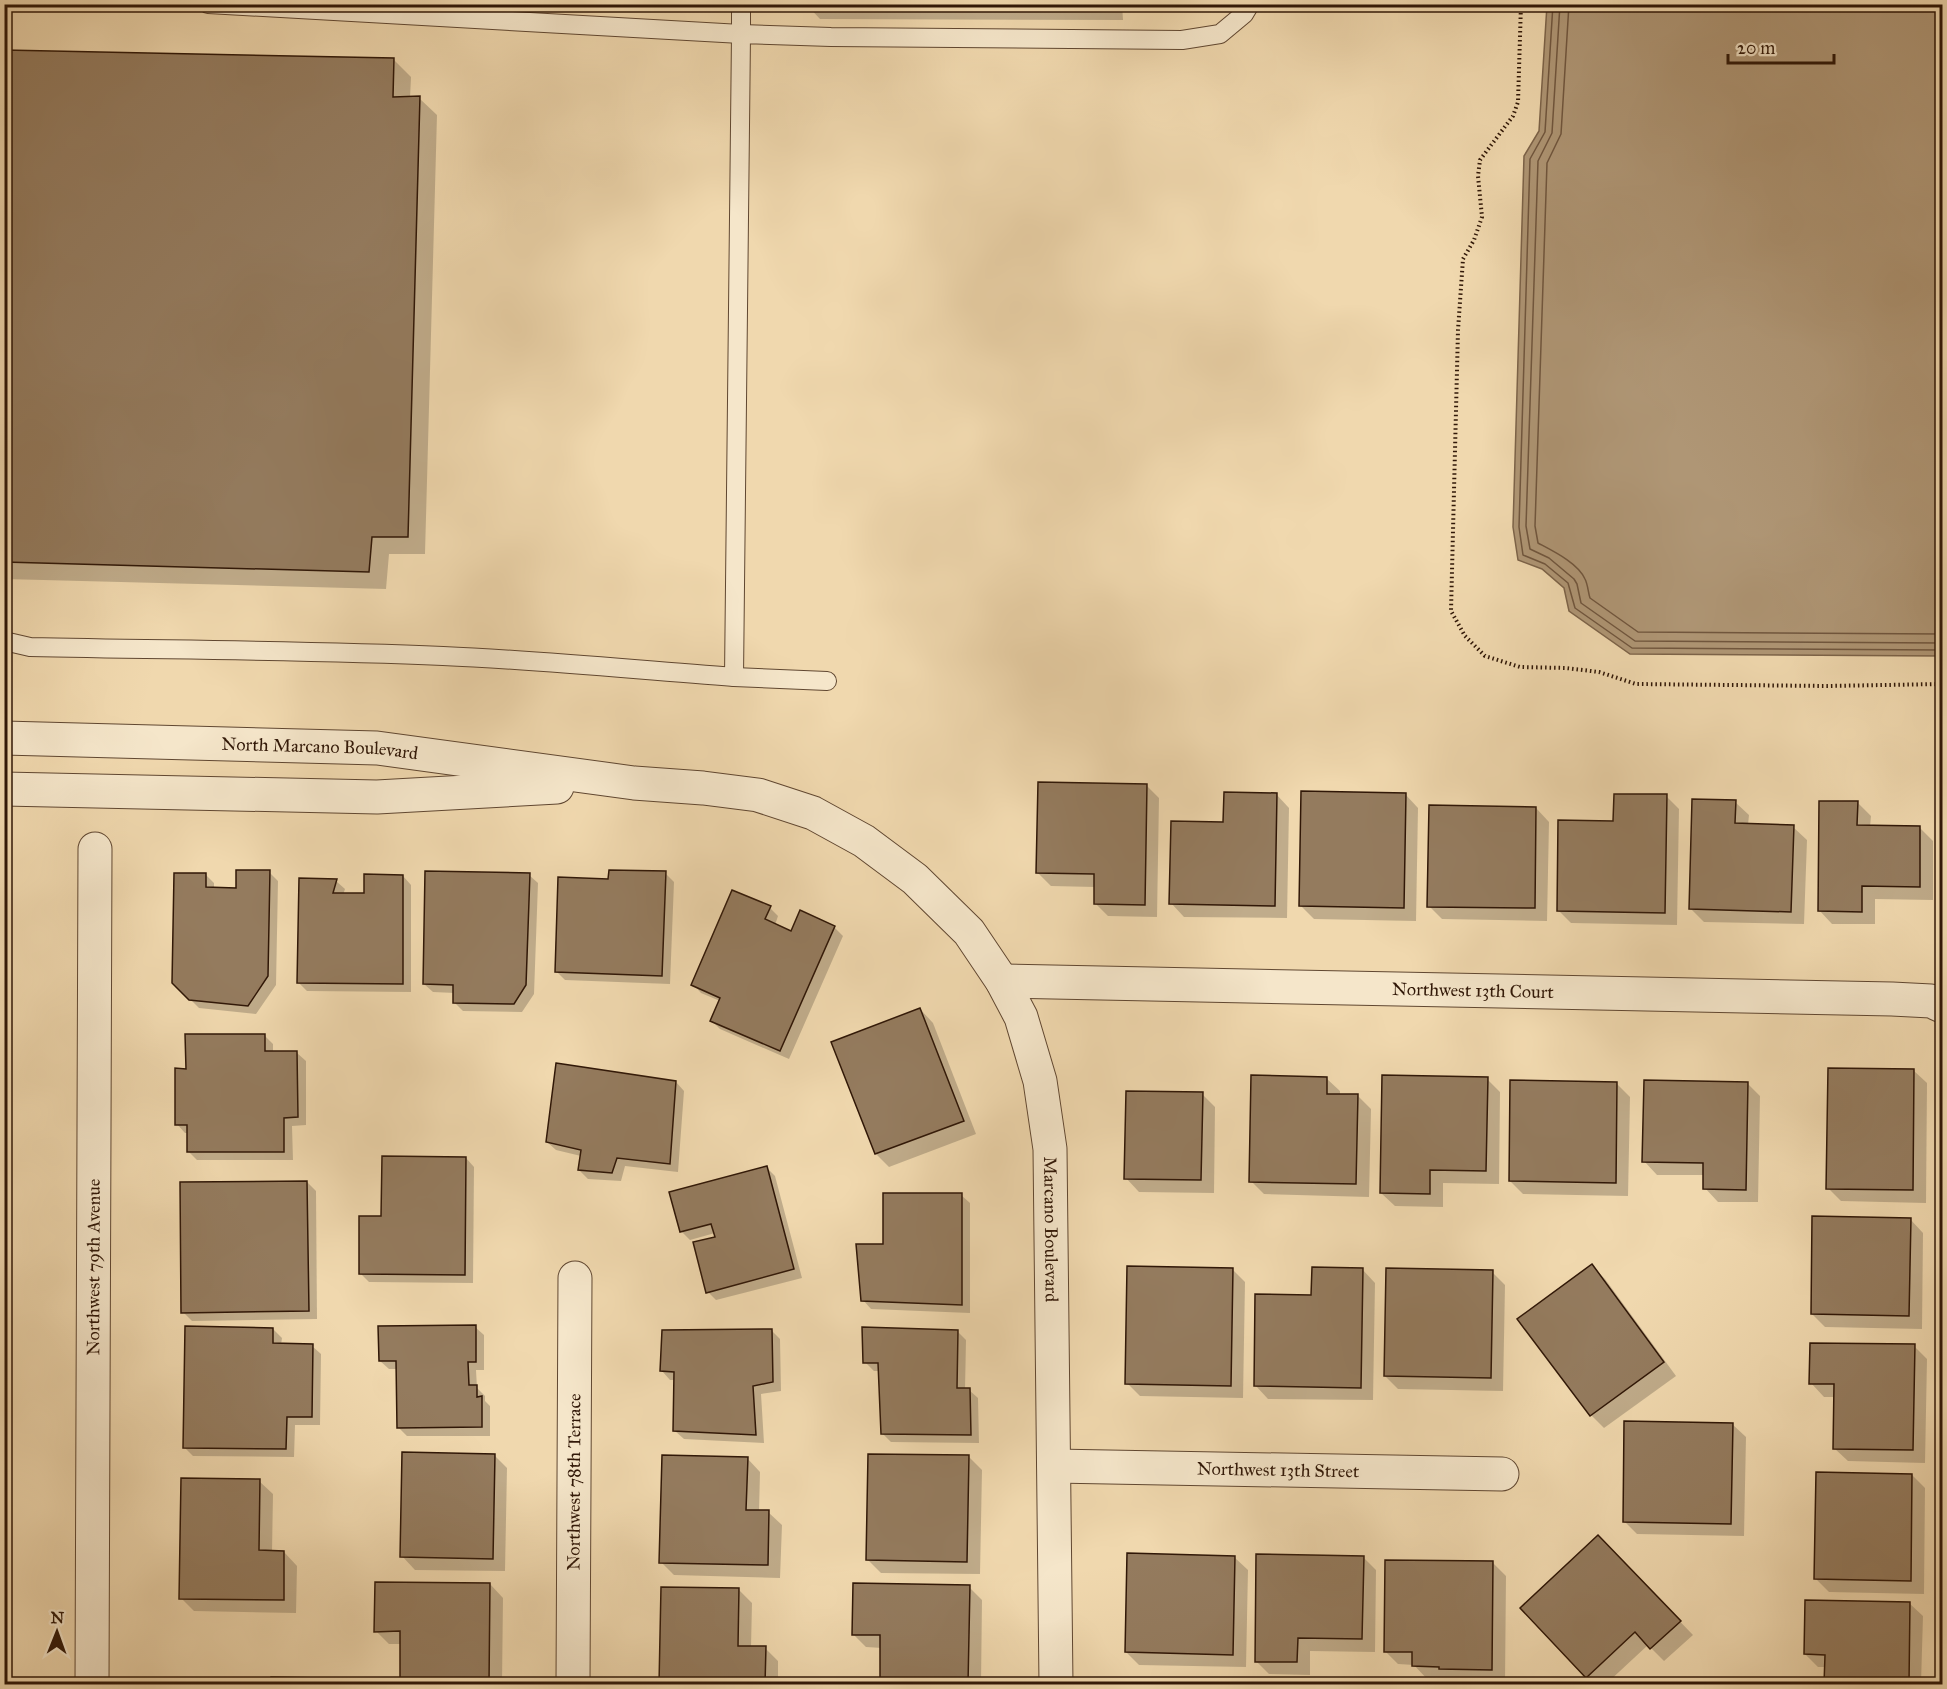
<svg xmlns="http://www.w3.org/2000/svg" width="1947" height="1689" font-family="'IM FELL Great Primer',serif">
<rect width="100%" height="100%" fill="#f0d8ae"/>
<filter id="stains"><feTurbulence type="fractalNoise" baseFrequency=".00333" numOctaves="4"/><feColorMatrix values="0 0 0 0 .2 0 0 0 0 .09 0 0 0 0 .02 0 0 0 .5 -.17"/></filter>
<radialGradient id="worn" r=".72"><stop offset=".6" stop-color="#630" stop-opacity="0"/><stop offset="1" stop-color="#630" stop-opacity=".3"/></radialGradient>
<polygon fill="#af9675" stroke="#7c6349" stroke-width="1.5" points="1547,5 1942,5 1942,656 1630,654 1569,611 1564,588 1542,569 1518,560 1513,527 1524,156 1539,131"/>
<g fill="#0003">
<polygon points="806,4 1122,4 1123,20 820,19"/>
<polygon points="4,52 393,59 411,77 410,98 419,98 437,115 425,554 389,554 386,589 4,579"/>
<polygon points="1146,785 1159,798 1157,917 1108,916 1095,903 1095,887 1051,886 1038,873"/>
<polygon points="1276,794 1289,808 1287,918 1184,917 1171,903 1225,824"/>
<polygon points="1405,794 1418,808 1416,921 1314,919 1301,906"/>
<polygon points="1666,796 1679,809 1677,925 1571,923 1558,910"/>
<polygon points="1735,802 1749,815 1748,825 1793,827 1807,840 1804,924 1704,922 1691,909"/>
<polygon points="1857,802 1871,816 1870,827 1920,828 1933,841 1933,900 1875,899 1875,924 1832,924 1819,910"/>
<polygon points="1536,808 1549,822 1547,921 1442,919 1429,906"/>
<polygon points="269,872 278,881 276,985 256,1014 199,1008 174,983 205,874 214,883 214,889 237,889"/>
<polygon points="665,873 674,882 670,984 565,980 557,972"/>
<polygon points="529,875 538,883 534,994 522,1012 463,1011 454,1002 455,993 433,992 424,984"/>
<polygon points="403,876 411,885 411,992 307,991 298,982 336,881 345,889 343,895 365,895"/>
<polygon points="770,908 778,916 775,925 792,933 834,927 843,936 789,1059 720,1029 712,1021 720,1001 701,993 693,984"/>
<polygon points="920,1009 933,1023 976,1134 889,1167 876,1154 832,1043"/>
<polygon points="264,1035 273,1044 273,1053 297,1053 306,1061 306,1125 292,1126 293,1160 197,1160 188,1151 188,1133 185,1133 177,1124"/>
<polygon points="1913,1070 1927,1083 1926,1203 1841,1201 1828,1188"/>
<polygon points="1326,1078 1340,1091 1340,1096 1358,1096 1371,1109 1369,1197 1264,1194 1251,1181"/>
<polygon points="1487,1079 1500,1092 1499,1184 1443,1183 1443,1207 1395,1206 1381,1193"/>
<polygon points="676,1082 684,1091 678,1172 625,1166 621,1181 588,1179 579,1170 581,1156 556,1150 547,1142"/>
<polygon points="1747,1083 1760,1096 1758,1202 1718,1202 1705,1188 1705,1175 1657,1175 1644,1161"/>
<polygon points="1617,1084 1630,1097 1628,1196 1523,1194 1510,1181"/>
<polygon points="1202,1094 1215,1107 1214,1193 1139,1192 1126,1178"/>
<polygon points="466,1158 474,1167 473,1283 369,1282 360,1273 383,1218"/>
<polygon points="767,1168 775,1176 802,1278 716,1300 708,1292 717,1238 715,1233 690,1240 681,1231"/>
<polygon points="307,1182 316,1191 317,1319 192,1321 183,1312"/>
<polygon points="961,1195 970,1203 970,1313 871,1309 863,1300 885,1246"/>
<polygon points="1910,1219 1923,1233 1922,1329 1825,1327 1812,1314"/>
<polygon points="1592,1266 1605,1279 1676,1376 1604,1428 1591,1415"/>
<polygon points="1232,1269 1245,1282 1243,1398 1140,1396 1127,1383"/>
<polygon points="1362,1269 1375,1283 1373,1400 1268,1399 1255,1385"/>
<polygon points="1492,1272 1505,1285 1503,1391 1398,1389 1385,1376"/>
<polygon points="475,1327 484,1335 484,1370 476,1370 477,1388 485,1396 485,1401 490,1406 490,1436 407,1436 398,1427 398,1369 389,1369 380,1361"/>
<polygon points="273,1329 282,1338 281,1345 312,1346 321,1354 320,1425 295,1425 294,1457 193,1456 184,1447"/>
<polygon points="772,1331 780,1339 781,1391 761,1394 764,1443 684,1439 675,1431 676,1380 670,1380 662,1371"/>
<polygon points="958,1332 966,1340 965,1390 969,1390 978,1398 979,1443 891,1442 882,1433 880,1371 874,1371 865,1362"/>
<polygon points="1914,1346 1927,1359 1925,1463 1848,1461 1834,1448 1835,1397 1824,1397 1811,1383"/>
<polygon points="1732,1424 1746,1437 1744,1536 1637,1534 1624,1521"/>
<polygon points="494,1455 507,1468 505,1571 415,1570 402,1556"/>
<polygon points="969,1457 982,1470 980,1574 881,1573 868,1560"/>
<polygon points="747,1458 760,1472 759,1512 768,1512 782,1525 780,1578 674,1575 661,1562"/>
<polygon points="1912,1475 1925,1488 1924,1594 1829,1592 1816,1579"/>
<polygon points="259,1481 273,1494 272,1552 284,1552 297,1566 296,1613 194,1611 181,1598"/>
<polygon points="1611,1550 1693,1635 1664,1661 1648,1645 1606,1684 1594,1684 1522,1609"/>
<polygon points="1234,1557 1248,1570 1246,1667 1139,1665 1126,1652"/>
<polygon points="1363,1557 1376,1570 1375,1652 1310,1651 1310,1675 1269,1674 1256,1661"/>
<polygon points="1493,1563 1506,1576 1505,1683 1454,1682 1451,1679 1427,1679 1414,1665 1398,1664 1385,1651"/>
<polygon points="490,1584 503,1598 502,1684 401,1684 402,1644 389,1644 376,1631"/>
<polygon points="969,1587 982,1600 981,1684 881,1684 882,1648 866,1647 853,1634"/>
<polygon points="663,1589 739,1590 752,1603 751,1647 765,1648 778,1661 778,1684 661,1684"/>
<polygon points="1909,1603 1923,1616 1921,1684 1826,1684 1826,1667 1818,1667 1805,1654"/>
<polygon points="272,1679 323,1679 328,1684 272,1684"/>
</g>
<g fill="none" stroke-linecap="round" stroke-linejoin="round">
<g stroke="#70563e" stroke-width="1.5">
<polyline points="1553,4 1545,132 1530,159 1519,527 1523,555 1545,564 1568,583 1575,608 1632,648 1942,650"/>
<polyline points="1560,4 1552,133 1538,161 1526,526 1530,549 1549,558 1574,579 1577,584 1581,603 1635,641 1942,643"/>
<path d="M1569,4L1561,134L1547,163L1535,526L1538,543C1553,551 1578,563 1585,579C1588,585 1588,592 1590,598L1638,632L1942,634"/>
</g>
</g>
<g fill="#947b5e" stroke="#301707" stroke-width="1.5">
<polygon points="805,4 1110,4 1110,8 805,6"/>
<polygon points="4,50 394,58 393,97 420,96 408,537 372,537 369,572 4,562"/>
<polygon points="1038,782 1147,784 1145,905 1094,904 1094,874 1036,873"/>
<polygon points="1301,791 1406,793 1404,908 1299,906"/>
<polygon points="1224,792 1277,793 1275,906 1169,904 1171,821 1223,822"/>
<polygon points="1614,794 1667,794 1665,913 1557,911 1558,820 1613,821"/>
<polygon points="1692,799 1736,800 1735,823 1794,825 1791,912 1689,909"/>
<polygon points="1819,801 1858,801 1857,825 1920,826 1920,887 1862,886 1862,912 1818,911"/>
<polygon points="1429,805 1536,807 1535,908 1427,907"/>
<polygon points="236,870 270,870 268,976 248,1006 189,1000 172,983 174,873 206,873 206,887 236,888"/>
<polygon points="609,870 666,871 662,976 555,972 558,877 608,879"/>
<polygon points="425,871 530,873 526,985 514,1004 453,1003 453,985 423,984"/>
<polygon points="364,874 403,875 403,984 297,983 299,878 337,879 333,893 364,893"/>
<polygon points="732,890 771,906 765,919 791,931 800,910 835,926 780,1051 710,1021 720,998 691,985"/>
<polygon points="920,1008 964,1121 875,1154 831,1042"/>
<polygon points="185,1034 265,1034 265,1051 297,1051 298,1117 284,1118 284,1152 187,1152 187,1125 175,1125 175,1068 186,1069"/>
<polygon points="556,1063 676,1081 670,1164 617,1158 612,1173 578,1170 581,1150 546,1142"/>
<polygon points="1828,1068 1914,1069 1913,1190 1826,1189"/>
<polygon points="1251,1075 1327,1077 1327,1094 1358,1094 1356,1184 1249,1182"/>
<polygon points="1382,1075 1488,1077 1486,1171 1430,1170 1430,1194 1380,1193"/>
<polygon points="1510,1080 1617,1082 1616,1183 1509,1181"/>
<polygon points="1644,1080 1748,1082 1746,1190 1703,1189 1703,1163 1642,1162"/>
<polygon points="1126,1091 1203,1092 1201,1180 1124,1179"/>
<polygon points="382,1156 466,1157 465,1275 359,1274 359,1216 381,1216"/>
<polygon points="767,1166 794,1269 706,1293 693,1242 715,1237 711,1224 680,1232 669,1192"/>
<polygon points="307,1181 309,1311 181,1313 180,1182"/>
<polygon points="883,1193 962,1193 962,1305 861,1301 856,1244 883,1244"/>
<polygon points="1812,1216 1911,1218 1909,1316 1811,1314"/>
<polygon points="1592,1264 1664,1362 1590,1416 1517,1319"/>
<polygon points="1127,1266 1233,1268 1231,1386 1125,1384"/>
<polygon points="1312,1267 1363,1268 1361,1388 1254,1386 1255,1294 1311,1295"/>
<polygon points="1386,1268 1493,1270 1491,1378 1384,1376"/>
<polygon points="476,1325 476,1362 468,1362 469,1385 477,1385 477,1397 482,1396 482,1427 397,1428 396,1361 379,1361 378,1326"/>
<polygon points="185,1326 273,1328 273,1343 313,1344 312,1417 287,1417 286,1449 183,1448"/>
<polygon points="862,1327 958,1330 957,1388 970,1388 971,1435 881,1434 878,1363 863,1363"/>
<polygon points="772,1329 773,1382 753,1386 756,1435 673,1431 674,1372 660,1371 662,1330"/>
<polygon points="1810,1343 1915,1344 1913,1450 1833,1449 1834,1384 1809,1384"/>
<polygon points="1624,1421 1733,1423 1731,1524 1623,1522"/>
<polygon points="402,1452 495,1454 493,1559 400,1557"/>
<polygon points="868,1454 969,1455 967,1562 866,1560"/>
<polygon points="662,1455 748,1457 746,1510 769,1510 768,1565 659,1563"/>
<polygon points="1816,1472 1912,1474 1911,1581 1814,1579"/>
<polygon points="181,1478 260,1479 259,1550 284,1551 284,1600 179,1599"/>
<polygon points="1598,1535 1681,1621 1650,1649 1635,1632 1586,1678 1520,1608"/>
<polygon points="1127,1553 1235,1556 1233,1655 1125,1652"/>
<polygon points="1256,1554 1364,1556 1362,1639 1298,1638 1297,1662 1255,1662"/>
<polygon points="1385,1560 1493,1561 1492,1670 1439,1669 1439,1667 1412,1666 1412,1652 1384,1652"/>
<polygon points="375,1582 490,1583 489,1684 400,1684 400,1631 374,1632"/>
<polygon points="853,1583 970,1585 968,1684 880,1684 880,1635 852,1635"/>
<polygon points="661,1587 739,1588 738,1646 766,1646 765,1684 659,1684"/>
<polygon points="1805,1600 1910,1602 1909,1684 1824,1684 1825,1655 1804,1654"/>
<polygon points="271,1677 324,1678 324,1684 270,1684"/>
</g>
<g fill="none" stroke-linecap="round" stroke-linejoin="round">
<g stroke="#604731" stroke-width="20">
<g id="service">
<polyline points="208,4 741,34 741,4"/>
<path d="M4,641L30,647C168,650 306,650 443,656C540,660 637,670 734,677L741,34L831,37L1182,40L1220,34L1244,14L1250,4"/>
<polyline points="734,677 827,681"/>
</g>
</g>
<g stroke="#604731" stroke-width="35">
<g id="minor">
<path id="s1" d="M4,738L377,748L634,783L703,788L758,795L813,813L864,841L915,879L969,932L1002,981L1021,1017L1040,1081L1050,1149L1056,1684"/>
<polyline points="4,789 377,797 557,787"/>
<path id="s2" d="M1002,981L1892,999L1931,1001L1942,1006"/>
<path id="s3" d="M1054,1466L1502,1474"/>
<path id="s4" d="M92,1684L95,849"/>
<path id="s5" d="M573,1684L575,1278"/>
</g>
</g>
<polyline stroke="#301707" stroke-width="4" stroke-dasharray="1.5 3" stroke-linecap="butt" points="1521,4 1518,102 1513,116 1480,160 1478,176 1482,217 1474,240 1463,259 1458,330 1451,611 1465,636 1485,656 1520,667 1566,668 1599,672 1636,684 1827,686 1942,684"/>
<use href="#service" stroke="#f5e6ca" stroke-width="18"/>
<use href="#minor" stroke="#f5e6ca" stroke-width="33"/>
</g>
<g text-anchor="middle" stroke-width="4.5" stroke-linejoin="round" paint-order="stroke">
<g font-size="18" fill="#301707" stroke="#f5e6ca">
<text dy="6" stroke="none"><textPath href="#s1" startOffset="316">North Marcano Boulevard</textPath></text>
<text dy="6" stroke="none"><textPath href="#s2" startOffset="471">Northwest 13th Court</textPath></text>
<text dy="6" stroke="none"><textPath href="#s1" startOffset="1328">Marcano Boulevard</textPath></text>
<text dy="6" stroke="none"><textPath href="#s4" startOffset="417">Northwest 79th Avenue</textPath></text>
<text dy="6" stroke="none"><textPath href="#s3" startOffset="224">Northwest 13th Street</textPath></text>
<text dy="6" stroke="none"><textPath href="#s5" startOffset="202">Northwest 78th Terrace</textPath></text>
</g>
</g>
<rect width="1947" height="1689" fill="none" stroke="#f0d8ae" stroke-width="24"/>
<rect x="6" y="6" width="1935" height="1677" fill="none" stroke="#301707" stroke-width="3"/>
<rect x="12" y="12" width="1923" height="1665" fill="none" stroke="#301707" stroke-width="1.5"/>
<g transform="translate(57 1632) rotate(1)" stroke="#f5e6ca" stroke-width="4.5" paint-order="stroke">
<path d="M0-4.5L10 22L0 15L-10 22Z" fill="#301707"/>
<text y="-9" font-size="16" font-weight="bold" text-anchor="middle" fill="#301707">N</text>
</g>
<path d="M1728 54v9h106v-9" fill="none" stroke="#301707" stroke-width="3"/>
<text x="1737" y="54" font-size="18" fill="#301707" stroke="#f5e6ca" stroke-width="4.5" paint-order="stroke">20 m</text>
<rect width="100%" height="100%" filter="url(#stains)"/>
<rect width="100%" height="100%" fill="url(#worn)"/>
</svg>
